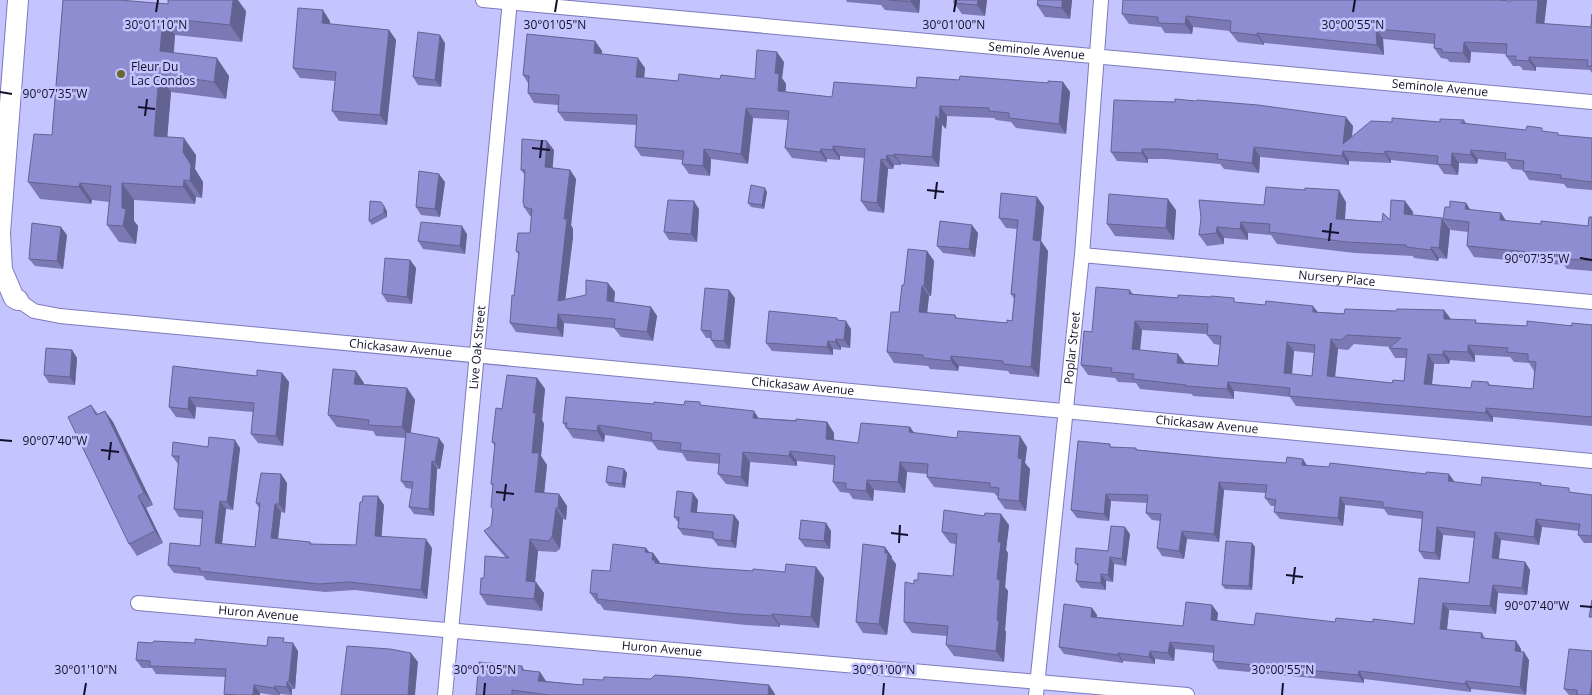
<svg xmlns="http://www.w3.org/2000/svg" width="1592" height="695" font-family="'Open Sans',sans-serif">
<rect width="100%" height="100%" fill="#c4c5fe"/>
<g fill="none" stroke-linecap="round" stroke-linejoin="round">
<g stroke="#7c7abc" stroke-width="16">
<g id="street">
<path id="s1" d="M483,0L1592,102"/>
<path id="s2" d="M1082,255L1592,302"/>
<path id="s3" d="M18,300L34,311L60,316L1592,461"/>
<path id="s4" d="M138,603L1187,695"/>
<path id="s5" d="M445,695L510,0"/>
<path id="s6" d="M1036,695L1082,255L1101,0"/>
</g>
</g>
<g stroke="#7c7abc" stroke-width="22">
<polyline id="secondary" points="18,300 14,298 2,270 0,233 18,0"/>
</g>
<use href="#street" stroke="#fff" stroke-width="14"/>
<use href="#secondary" stroke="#fff" stroke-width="20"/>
</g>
<g fill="#7a79b4" fill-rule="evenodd">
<polygon points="63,0 246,11 242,42 175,35 174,53 229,76 226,99 171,92 167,137 196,155 195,169 203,182 202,198 196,197 195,204 134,200 134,221 138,226 136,244 119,242 107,225 109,202 92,200 91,204 40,199 28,182 52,135"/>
<polygon points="846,0 920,0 919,13 885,10 881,5 847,2"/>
<polygon points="987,0 985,16 962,14 954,3"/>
<polygon points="1038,0 1072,0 1070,19 1045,17 1037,5"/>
<polygon points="1511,0 1547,0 1544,24 1591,27 1592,14 1592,73 1590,70 1536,67 1536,71 1523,70 1520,66 1513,66 1506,56 1506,54 1471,52 1470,63 1450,62 1447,59 1441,58 1434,48 1434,44 1383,39 1384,55 1264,43 1264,45 1238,42 1230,32 1230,31 1193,27 1192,34 1165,33 1161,27 1129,24 1122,14 1125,1 1511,1"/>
<polygon points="330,21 330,24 389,30 396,40 387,125 339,121 332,111 335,81 300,78 293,68"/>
<polygon points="595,41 602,51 602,54 645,68 644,78 678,81 720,79 755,79 784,62 782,78 786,84 785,92 832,97 916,88 959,80 1048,83 1063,82 1070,92 1066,134 1016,128 1011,122 996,120 994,118 947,116 946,129 942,125 939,167 901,164 901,165 894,165 893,169 888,169 884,213 868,211 861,201 865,158 840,156 840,160 827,159 827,162 792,158 785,148 788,120 753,118 748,164 711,159 710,176 689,174 682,164 683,160 641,156 635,147 637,125 565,121 558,112 558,105 534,103 528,93 528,83 523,75"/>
<polygon points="445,43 441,87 418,85 413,77"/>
<polygon points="1464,120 1467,124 1545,132 1559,135 1592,138 1592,190 1567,188 1564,184 1529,180 1523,170 1512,169 1507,162 1478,159 1477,164 1459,163 1458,175 1444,174 1438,165 1391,160 1391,163 1349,161 1349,165 1260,157 1259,173 1224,169 1220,164 1165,159 1148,159 1148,163 1117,161 1111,152 1353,126 1352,137 1392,122 1440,122"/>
<polygon points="554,150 552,168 570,170 576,179 571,225 573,229 573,237 565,299 615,292 614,302 651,307 657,316 653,341 621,337 614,328 564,323 563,337 516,332 510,323 514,296 519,255 516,251 530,233 532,217 530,216 524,207 524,205 523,203 525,175 521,170"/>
<polygon points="445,182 440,217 421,215 416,207"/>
<polygon points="767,192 764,209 751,207 748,203"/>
<polygon points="1037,197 1044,207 1041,241 1048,251 1039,377 1010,374 1008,371 959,366 958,371 930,369 928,366 894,363 887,352 899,312 904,285 927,251 934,261 931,296 929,296 927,313 955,315 957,318 1007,323 1012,321 1014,299 1011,294 1017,229 1006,228 999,218"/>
<polygon points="1405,201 1413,212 1412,215 1450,229 1447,259 1439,258 1438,261 1414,258 1413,256 1355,253 1277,244 1271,235 1248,233 1248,240 1224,238 1224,244 1207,246 1199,235 1264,205 1346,202 1345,219 1382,222 1390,220"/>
<polygon points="1466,203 1470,210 1501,213 1506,221 1541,224 1588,226 1592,217 1592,271 1567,269 1564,265 1474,257 1467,246 1468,232 1451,230 1443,219"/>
<polygon points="699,209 697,242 669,240 664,232"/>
<polygon points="1176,210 1174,240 1115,236 1107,224"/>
<polygon points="387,211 387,217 372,225 369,221"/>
<polygon points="978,233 975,257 943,253 937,246"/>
<polygon points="467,234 465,254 423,249 418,241"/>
<polygon points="67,235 63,269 35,266 29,259"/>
<polygon points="410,260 416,268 412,304 387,302 382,294"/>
<path d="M1130,290L1133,294L1238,303L1318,312L1451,319L1478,323L1527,326L1592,325V426L1493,417V422L1296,406L1290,397L1234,391V399L1193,396L1192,394L1140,389L1136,383L1118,382L1115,378L1088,375L1081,365L1092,332ZM1142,330L1207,334V335L1214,344L1220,345L1218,366L1185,363L1178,354L1140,350ZM1354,344L1391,347L1389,348L1395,358H1406L1404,381L1392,383L1335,377L1338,349L1348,350ZM1294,351L1314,353L1312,376L1292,374ZM1475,355L1510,357L1514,362L1529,363L1534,371L1533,389L1490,385L1488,382L1471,388L1432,384L1434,364H1449L1450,360L1475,362Z"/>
<polygon points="735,298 730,349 716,348 711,340 711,338 706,338 701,330"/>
<polygon points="839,321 851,329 850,348 841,347 841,350 833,349 833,355 772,351 766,343"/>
<polygon points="72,350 77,358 75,385 49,383 44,375"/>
<polygon points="173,366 257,376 282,373 289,382 283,446 258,443 251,434 253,412 196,407 195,419 176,417 169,407"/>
<polygon points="537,378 545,389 542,420 544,424 541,456 547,465 544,493 559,494 567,506 566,520 563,519 560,549 556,552 538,551 535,582 544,593 542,611 487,605 480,594 484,578 506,558 492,542 484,531 491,526 493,509 493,486 491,484 495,446 492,442 502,409"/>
<polygon points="364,383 364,384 407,388 415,400 410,433 444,445 440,469 437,469 434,516 414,514 409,507 412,489 406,488 401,481 406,438 376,436 373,431 337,427 328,415"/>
<polygon points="654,404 702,405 759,418 827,422 834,433 834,440 858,443 910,427 914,433 1027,447 1025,463 1030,469 1026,511 1005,509 998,499 998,497 994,493 934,487 927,477 927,474 907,472 905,493 874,490 873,501 853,499 849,493 840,492 833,482 834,465 797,461 797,466 750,462 748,487 726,484 718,474 720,464 687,461 682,453 658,450 652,442 605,435 604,442 573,438 563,423"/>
<polygon points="91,405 98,414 105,411 113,422 153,505 146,508 163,543 137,556 129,544"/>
<polygon points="208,447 240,448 233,510 226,509 222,544 255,547 259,508 256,503 281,474 287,483 285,513 281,512 278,539 310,542 312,544 356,545 384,505 381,536 432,548 427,599 355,590 325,592 206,580 203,576 174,573 168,565 200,546 202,519 179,517 174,509 178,464 172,456"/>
<polygon points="1112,447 1221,458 1307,465 1481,485 1541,483 1542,486 1572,493 1592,495 1592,543 1584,543 1578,535 1579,531 1542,527 1539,545 1501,540 1498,559 1525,562 1530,570 1527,595 1498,593 1496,614 1449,610 1447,630 1482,633 1485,638 1516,641 1521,649 1521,652 1529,660 1526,695 1471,689 1471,692 1364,679 1364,683 1218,669 1213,661 1213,653 1175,649 1174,661 1155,659 1155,664 1123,661 1123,663 1064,654 1059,647 1092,608 1097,615 1097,617 1183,626 1218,613 1217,621 1254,625 1335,622 1373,622 1414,624 1469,583 1474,538 1443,535 1440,560 1424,559 1419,551 1422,519 1388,515 1384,509 1345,505 1343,526 1280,519 1274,512 1275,506 1271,506 1265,498 1266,493 1224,490 1219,542 1187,539 1184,559 1162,556 1157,548 1160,521 1152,520 1146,513 1147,503 1111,501 1109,521 1077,518 1071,510"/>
<polygon points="624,469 627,473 625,488 609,486 606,482"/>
<polygon points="698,500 697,513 734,515 739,522 736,548 718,546 713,539 683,535 678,528 678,522 674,517"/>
<polygon points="826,523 831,531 830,549 805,547 799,539"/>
<polygon points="1009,525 1006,550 1008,553 1005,587 1008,591 1005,630 1006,632 1004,662 954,656 946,645 947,636 912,633 904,622 914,584 918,580 953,576 956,544 950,543 942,532"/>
<polygon points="1130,534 1126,566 1114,564 1113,582 1106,581 1106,590 1081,588 1076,581 1078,567 1075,563 1108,551"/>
<polygon points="1252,543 1255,547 1252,590 1225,589 1222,585"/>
<polygon points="885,547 892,557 892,559 896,564 887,635 863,633 856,622"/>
<polygon points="649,553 653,553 660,563 709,568 753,571 785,572 816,567 824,578 819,628 780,625 780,627 746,625 604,610 600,604 598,604 590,593 610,571"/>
<polygon points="286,642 298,651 295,689 292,689 292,695 280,694 280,695 273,695 260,693 260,695 224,695 224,694 225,677 156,674 152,668 142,668 136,660 152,643 267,646"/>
<polygon points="1592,651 1592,695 1569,695 1564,689"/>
<polygon points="522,666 525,671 546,681 583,685 769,685 775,695 476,695"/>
</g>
<g fill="#636392">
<polygon points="233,0 238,0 246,11 242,42 230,25"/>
<polygon points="911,0 920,0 919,13 911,2"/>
<polygon points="978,0 987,0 985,16 977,5"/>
<polygon points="1062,0 1072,0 1070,19 1062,8"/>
<polygon points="1538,0 1547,0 1543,34 1536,23"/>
<polygon points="323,10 330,21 329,33 322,23"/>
<polygon points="1186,16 1193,27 1192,34 1185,24"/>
<polygon points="163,18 175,35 172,68 160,51"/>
<polygon points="1376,29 1383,39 1384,55 1377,45"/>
<polygon points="389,30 396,40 387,125 380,115"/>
<polygon points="1257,33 1264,43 1264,45 1257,35"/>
<polygon points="440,35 445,43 441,87 435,80"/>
<polygon points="595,41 602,51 601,63 594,53"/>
<polygon points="1464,42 1471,52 1470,63 1463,53"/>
<polygon points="777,52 784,62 782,78 786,84 785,101 778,91 775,73"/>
<polygon points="1529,57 1536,67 1536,71 1529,61"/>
<polygon points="217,58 229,76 226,99 214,82"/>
<polygon points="638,58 645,68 643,87 636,77"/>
<polygon points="159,74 171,92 166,153 154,136"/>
<polygon points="1063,82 1070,92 1066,134 1059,124"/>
<polygon points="940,106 947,116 946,129 939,120"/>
<polygon points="746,108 753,118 748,164 741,154"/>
<polygon points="936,116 942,125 939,167 932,157"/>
<polygon points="1346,117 1353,126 1350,152 1343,144"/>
<polygon points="184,138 196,155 195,169 203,182 202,198 190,181 183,152"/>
<polygon points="547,141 554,150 552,177 545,167"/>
<polygon points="833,146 840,156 840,160 833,150"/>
<polygon points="1254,147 1260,157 1259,173 1252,163"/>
<polygon points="704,149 711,159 710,176 703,166"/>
<polygon points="821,149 827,159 827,162 820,152"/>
<polygon points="1142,149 1148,159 1148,163 1142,153"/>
<polygon points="1471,150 1478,159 1477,164 1471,155"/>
<polygon points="1343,151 1349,161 1349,165 1342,156"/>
<polygon points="1385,151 1391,160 1391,163 1385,154"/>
<polygon points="1452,153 1459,163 1458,175 1451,165"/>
<polygon points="894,154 901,164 901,165 894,156"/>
<polygon points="887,155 894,165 893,169 886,160"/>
<polygon points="881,159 888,169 884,213 877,203"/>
<polygon points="570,170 576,179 571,225 573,229 573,237 564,310 558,301 564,219"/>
<polygon points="439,174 445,182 440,217 435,209"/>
<polygon points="184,180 196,197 195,204 183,187"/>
<polygon points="80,183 92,200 91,204 79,187"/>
<polygon points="122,183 134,200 134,221 138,226 136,244 123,226 122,208"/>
<polygon points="765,188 767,192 764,209 762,205"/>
<polygon points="1339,190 1346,202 1344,230 1336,219"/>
<polygon points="1037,197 1044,207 1041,241 1048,251 1039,377 1031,367 1033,240"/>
<polygon points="1168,199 1176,210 1174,240 1166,228"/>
<polygon points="694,201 699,209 697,242 691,234"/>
<polygon points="1405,201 1413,212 1412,225 1404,214"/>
<polygon points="1466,203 1473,214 1465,209"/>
<polygon points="384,206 387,211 387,217 384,213"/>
<polygon points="1501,213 1508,224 1500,220"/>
<polygon points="1442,218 1450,229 1447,259 1439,248"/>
<polygon points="1241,222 1248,233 1248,240 1240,229"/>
<polygon points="972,225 978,233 975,257 969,249"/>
<polygon points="462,226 467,234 465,254 460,246"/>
<polygon points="61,227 67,235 63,269 57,261"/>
<polygon points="1217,227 1224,238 1224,244 1216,233"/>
<polygon points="1431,247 1439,258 1438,261 1431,250"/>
<polygon points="927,251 934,261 931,296 924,286"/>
<polygon points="410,260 416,268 412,304 407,297"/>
<polygon points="608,283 615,292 613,310 607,301"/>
<polygon points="922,286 929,296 926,322 919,312"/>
<polygon points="729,290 735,298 730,349 724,341"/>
<polygon points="1313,306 1320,315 1313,312"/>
<polygon points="651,307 657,316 653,341 647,332"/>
<polygon points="1444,310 1451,319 1444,319"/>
<polygon points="558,314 564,323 563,337 557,328"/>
<polygon points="846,321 851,329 850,348 844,340"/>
<polygon points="1135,321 1142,330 1139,359 1132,349"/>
<polygon points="836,339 841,347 841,350 835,342"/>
<polygon points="1331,339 1338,349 1334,386 1327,376"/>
<polygon points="828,341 833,349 833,355 827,347"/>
<polygon points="1287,342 1294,351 1291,383 1284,373"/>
<polygon points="1468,345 1475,355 1475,362 1468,352"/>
<polygon points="72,350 77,358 75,385 70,377"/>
<polygon points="1443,351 1450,360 1449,364 1443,355"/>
<polygon points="1178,354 1185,364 1177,363"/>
<polygon points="1428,354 1434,364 1431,393 1424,384"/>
<polygon points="951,356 959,366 958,371 951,361"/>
<polygon points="356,371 364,383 362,395 354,384"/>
<polygon points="282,373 289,382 283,446 276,436"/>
<polygon points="537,378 545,389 542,420 544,424 541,456 547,465 543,504 535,492 532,453 533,413"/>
<polygon points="1228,382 1234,391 1234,399 1227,389"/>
<polygon points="407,388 415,400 410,439 402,427"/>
<polygon points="189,397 196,407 195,419 188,409"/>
<polygon points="1486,408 1493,417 1493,422 1486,413"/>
<polygon points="105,411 113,422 153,505 144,493"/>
<polygon points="754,411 761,422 753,418"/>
<polygon points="827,422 834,433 833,449 826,439"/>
<polygon points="598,425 605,435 604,442 597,431"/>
<polygon points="910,427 917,437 909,432"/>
<polygon points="1020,436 1027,447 1025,463 1030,469 1026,511 1019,501 1018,458"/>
<polygon points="439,438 444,445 440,469 435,462"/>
<polygon points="235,440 240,448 233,510 227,502"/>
<polygon points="790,451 797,461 797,466 789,456"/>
<polygon points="743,452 750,462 748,487 741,477"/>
<polygon points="1303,459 1308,467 1302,465"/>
<polygon points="432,461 437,469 434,516 429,509"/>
<polygon points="900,462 907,472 905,493 898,482"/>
<polygon points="624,469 627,473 625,488 622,484"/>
<polygon points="281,474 287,483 285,513 279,504"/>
<polygon points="1449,474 1454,481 1448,481"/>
<polygon points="867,480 874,490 873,501 866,491"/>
<polygon points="1219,482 1224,490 1219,542 1214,534"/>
<polygon points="693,493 698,500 696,519 691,512"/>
<polygon points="559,494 567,506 566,520 558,508"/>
<polygon points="1106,494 1111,501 1109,521 1104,514"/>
<polygon points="138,496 146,508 163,543 155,531"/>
<polygon points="378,496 384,505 381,544 375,536"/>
<polygon points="1340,497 1345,505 1343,526 1338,518"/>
<polygon points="220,501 226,509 221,551 215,543"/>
<polygon points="275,504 281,512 277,546 271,538"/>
<polygon points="556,508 563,519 560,549 552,537"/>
<polygon points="1001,514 1009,525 1006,550 1008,553 1005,587 1008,591 1005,630 1006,632 1004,662 996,651 998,542"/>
<polygon points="734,515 739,522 736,548 731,541"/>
<polygon points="1536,519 1542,527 1539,545 1534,537"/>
<polygon points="826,523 831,531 830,549 824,541"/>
<polygon points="1125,527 1130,534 1126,566 1122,559"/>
<polygon points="1437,527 1443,535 1440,560 1435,553"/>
<polygon points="1182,531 1187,539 1184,559 1179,551"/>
<polygon points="1495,532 1501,540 1498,566 1492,558"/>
<polygon points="426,539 432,548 427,599 421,590"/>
<polygon points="530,539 538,551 534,592 526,581"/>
<polygon points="1252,543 1255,547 1252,590 1249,586"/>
<polygon points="885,547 892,557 892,559 896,564 887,635 879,624"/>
<polygon points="646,548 653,557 653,553 661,564 660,571 645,552"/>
<polygon points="1110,557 1114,564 1113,582 1108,575"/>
<polygon points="1525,562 1530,570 1527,595 1522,588"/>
<polygon points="816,567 824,578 819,628 811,617"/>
<polygon points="1101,574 1106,581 1106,590 1101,583"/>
<polygon points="536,582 544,593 542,611 534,599"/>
<polygon points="1493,585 1498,593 1496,614 1490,606"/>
<polygon points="1443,603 1449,610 1446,637 1440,629"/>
<polygon points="1212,605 1218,613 1216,628 1211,620"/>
<polygon points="1092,608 1097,615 1096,624 1091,617"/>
<polygon points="772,614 780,625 780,627 772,616"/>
<polygon points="1516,641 1521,649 1520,659 1515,651"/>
<polygon points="1170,642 1175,649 1174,661 1168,653"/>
<polygon points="293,643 298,651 295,689 289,681"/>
<polygon points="1150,651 1155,659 1155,664 1149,657"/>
<polygon points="1524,652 1529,660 1526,695 1520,687"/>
<polygon points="411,653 418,662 415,695 408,695"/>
<polygon points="1118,653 1123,661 1123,663 1118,655"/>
<polygon points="1359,671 1364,679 1364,683 1358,675"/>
<polygon points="540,672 546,681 538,681"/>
<polygon points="1592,678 1592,695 1590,695"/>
<polygon points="1466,681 1471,689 1471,692 1465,684"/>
<polygon points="287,682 292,689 292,695 287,687"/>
<polygon points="254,685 260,693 260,695 253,695"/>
<polygon points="769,685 775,694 775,695 768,695"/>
<polygon points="275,686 280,694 280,695 274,688"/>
</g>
<g fill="#8e8dd1" stroke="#636392" fill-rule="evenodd">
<polygon points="63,0 119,0 168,4 168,0 233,0 230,25 163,18 160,51 217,58 214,82 159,74 154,136 184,138 183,152 191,165 190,181 184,180 183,187 122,183 122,208 126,209 123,226 107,225 111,186 80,183 79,187 28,182 34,134 52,135"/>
<polygon points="889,0 911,0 911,2"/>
<polygon points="954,0 978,0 977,5 954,3"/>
<polygon points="1038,0 1062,0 1062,8 1037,5"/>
<polygon points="1123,0 1497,0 1511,1 1511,0 1538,0 1536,23 1591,27 1592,14 1592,66 1587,66 1588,60 1529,57 1529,61 1515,60 1516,56 1506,56 1507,44 1464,42 1463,53 1442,52 1442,49 1434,48 1435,34 1376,29 1377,45 1257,33 1257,35 1230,32 1231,21 1186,16 1185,24 1158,23 1158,17 1122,14"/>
<polygon points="298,8 323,10 322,23 389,30 380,115 332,111 336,72 293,68"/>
<polygon points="418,32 440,35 435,80 413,77"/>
<polygon points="527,34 595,41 594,53 638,58 636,77 678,81 679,74 720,79 721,75 755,79 757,50 777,52 775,73 779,74 778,91 832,97 834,82 916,88 917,77 959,80 960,76 1048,83 1048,81 1063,82 1059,124 1009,118 1009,113 989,111 989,108 940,106 939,120 936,116 932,157 894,154 894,156 887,155 886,160 881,159 877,203 861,201 865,149 833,146 833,150 821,149 820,152 785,148 789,111 746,108 741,154 704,149 703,166 682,164 684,151 635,147 637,115 558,112 559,95 528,93 529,76 523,75"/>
<polygon points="1175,99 1196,101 1197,100 1258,105 1346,117 1343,144 1371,121 1392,122 1392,118 1440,122 1440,119 1464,120 1461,123 1526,130 1527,126 1542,128 1542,131 1558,133 1558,135 1592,138 1592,182 1560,178 1561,175 1523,171 1524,161 1505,159 1506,153 1471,150 1471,155 1452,153 1451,165 1437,164 1438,156 1385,151 1385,154 1343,151 1342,156 1254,147 1252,163 1217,159 1218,154 1159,149 1142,149 1142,153 1111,152 1114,100 1175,102"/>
<polygon points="522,139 547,141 545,167 570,170 564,219 567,219 566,228 558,301 586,295 586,280 608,283 607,301 651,307 647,332 614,328 615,319 558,314 557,328 510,323 512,295 514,296 519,252 516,251 518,233 530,233 532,209 524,207 524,204 523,203 525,170 521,170"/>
<polygon points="419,171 439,174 435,209 416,207"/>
<polygon points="751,185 765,188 762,205 748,203"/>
<polygon points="1266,187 1305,190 1305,188 1339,190 1336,219 1382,222 1383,213 1390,220 1391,200 1405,201 1404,214 1442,218 1439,248 1431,247 1431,250 1406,247 1406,245 1347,242 1269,232 1270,224 1241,222 1240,229 1217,227 1216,233 1199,235 1201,218 1199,200 1264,205"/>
<polygon points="1001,193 1037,197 1033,240 1041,241 1031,367 1003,364 1003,361 951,356 951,361 923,358 923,355 887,352 891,312 899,312 902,285 904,285 908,249 927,251 924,286 922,286 919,312 955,315 955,318 1007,323 1007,320 1012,321 1015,294 1011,294 1018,220 999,218"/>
<polygon points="1109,194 1168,199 1166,228 1107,224"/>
<polygon points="668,200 694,201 691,234 664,232"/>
<polygon points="370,201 381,202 384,206 384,213 369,221"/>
<polygon points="1450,201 1466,203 1465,209 1501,213 1500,220 1541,224 1541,221 1588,226 1589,217 1592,217 1592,261 1559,258 1559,255 1467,246 1469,222 1443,219 1445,207 1450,207"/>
<polygon points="940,221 972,225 969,249 937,246"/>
<polygon points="421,222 462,226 460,246 418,241"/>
<polygon points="32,223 61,227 57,261 29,259"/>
<polygon points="385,258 410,260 407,297 382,294"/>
<path d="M1096,287L1130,290L1129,294L1178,298V295L1211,297V296L1234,298V302L1265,305L1266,301L1313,306V312L1344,314L1345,309L1396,311L1397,309L1444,310V319L1476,320L1475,323L1527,326V321L1572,326V323L1592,325V417L1486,408V413L1289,396L1290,388L1228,382L1227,389L1186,386V385L1133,379L1134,374L1111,372L1112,368L1081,365L1084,331L1092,332ZM1135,321L1208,324L1207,335L1221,336L1218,366L1177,363L1178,354L1132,349ZM1347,335L1401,338L1389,348L1407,349L1404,381L1393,380L1392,383L1327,376L1331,339L1341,340ZM1287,342L1315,345L1312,376L1284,373ZM1468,345L1508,348L1507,352L1528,354V361L1536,362L1533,389L1488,385V382L1472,381L1471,388L1424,384L1428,354L1443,355V351L1468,352Z"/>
<polygon points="705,288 729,290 724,341 711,340 711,331 701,330"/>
<polygon points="769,311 837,318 837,320 846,321 844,340 836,339 835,342 828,341 827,347 766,343"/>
<polygon points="46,348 72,350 70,377 44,375"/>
<polygon points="173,366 257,376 257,370 282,373 276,436 251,434 254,403 189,397 188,409 169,407"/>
<polygon points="333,369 356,371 354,384 407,388 402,427 368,425 369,420 328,415"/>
<polygon points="507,375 537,378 533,413 536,413 532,453 539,453 535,492 559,494 558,508 556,508 552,537 548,541 530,539 526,581 536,582 534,599 480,594 481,578 484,578 485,556 509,558 484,531 491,526 493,509 491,507 493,484 491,484 495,443 492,442 496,408 502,409"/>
<polygon points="566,397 654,404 654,402 684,405 685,401 700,402 700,405 754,411 753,418 796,421 796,419 827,422 826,439 858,443 861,423 910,427 909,432 957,438 958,431 1020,436 1018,458 1022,459 1019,501 998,499 999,488 990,487 990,483 927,477 928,464 900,462 898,482 867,480 866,491 846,489 846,483 833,482 835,456 790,451 789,456 743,452 741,477 718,474 720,454 680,450 681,443 651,440 652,433 598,425 597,431 566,428 567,423 563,423"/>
<polygon points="91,405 96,415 105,411 144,493 138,496 155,531 129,544 68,417"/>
<polygon points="406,432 439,438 435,462 432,461 429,509 409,507 413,482 401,481"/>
<polygon points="209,437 235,440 227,502 220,501 215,543 255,547 260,503 256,503 261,473 281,474 279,504 275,504 271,538 310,542 310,544 356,545 360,502 362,502 363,496 378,496 375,536 426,539 421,590 349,582 319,584 200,571 200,568 168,565 170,543 200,546 203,511 174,509 179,456 172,456 173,442 208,447"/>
<polygon points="1078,441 1110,444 1110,447 1136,448 1136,450 1221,458 1286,463 1287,457 1303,459 1302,465 1329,467 1330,463 1426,474 1426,472 1449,474 1448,481 1481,485 1482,477 1541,483 1540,485 1569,488 1569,492 1592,495 1592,536 1578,535 1580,524 1536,519 1534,537 1495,532 1492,558 1525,562 1522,588 1493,585 1490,606 1443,603 1440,629 1482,633 1481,638 1516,641 1515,651 1524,652 1520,687 1466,681 1465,684 1359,671 1358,675 1213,661 1214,646 1170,642 1168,653 1150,651 1149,657 1118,653 1118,655 1059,647 1064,604 1092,608 1091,617 1183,626 1186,602 1212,605 1211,620 1254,625 1256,613 1335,622 1336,618 1373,622 1373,619 1414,624 1419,578 1469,583 1475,532 1437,527 1435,553 1419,551 1423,512 1383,507 1383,502 1340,497 1338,518 1274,512 1276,500 1265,498 1267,485 1219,482 1214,534 1182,531 1179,551 1157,548 1161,514 1146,513 1148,495 1106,494 1104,514 1071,510"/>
<polygon points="608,466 624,469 622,484 606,482"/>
<polygon points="677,491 693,493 691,512 734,515 731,541 713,539 713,532 678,528 679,517 674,517"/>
<polygon points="944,510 984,516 985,513 1001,514 998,542 1001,542 997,579 1000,580 997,620 999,621 996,651 946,645 948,626 904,622 905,582 914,584 914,580 918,580 918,573 953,576 957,534 942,532"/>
<polygon points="801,520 826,523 824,541 799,539"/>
<polygon points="1111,526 1125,527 1122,559 1110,557 1108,575 1101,574 1101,583 1076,581 1078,564 1075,563 1076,548 1108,551"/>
<polygon points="1226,541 1252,543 1249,586 1222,585"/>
<polygon points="613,544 646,548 645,552 653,553 652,560 655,560 655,563 709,568 753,571 753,569 785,572 786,564 816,567 811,617 772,614 772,616 738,614 597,599 597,594 590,593 592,570 610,571"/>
<polygon points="863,544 885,547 885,553 888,553 879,624 856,622"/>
<polygon points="1592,600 1592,617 1589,617"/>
<polygon points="268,637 284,638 283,642 293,643 289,681 287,682 287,687 275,686 274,688 254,685 253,695 237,695 224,694 226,669 150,666 150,661 136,660 138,642 152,643 154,641 195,643 195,639 267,646"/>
<polygon points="347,646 390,649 411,653 408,695 341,695"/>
<polygon points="1569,649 1592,651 1592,678 1590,695 1577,695 1577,690 1564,689"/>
<polygon points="479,662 522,666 522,670 540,672 538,681 583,685 583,679 603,680 604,677 651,679 655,675 684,677 769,685 768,695 549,695 512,690 512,695 476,695"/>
</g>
<path fill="none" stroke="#12102a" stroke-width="2" d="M156,12L158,0M555,12L557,0M954,12L956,0M1353,12L1355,0M0,92L12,94M138,107L155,109M145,116L147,99M532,148L550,150M540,158L542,140M927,190L944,192M935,199L937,182M1322,231L1339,233M1329,241L1331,223M1580,258L1592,260M0,440L12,441M101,450L119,452M109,460L111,442M496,492L514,494M504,501L506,484M891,533L908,535M899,543L900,525M1286,575L1303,577M1293,584L1295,567M1580,606L1592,607M84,695L86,683M484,695L485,683M883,695L884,683M1282,695L1283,683"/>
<circle fill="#6a6532" stroke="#c4c5fe" stroke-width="2" cx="121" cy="74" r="5"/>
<g text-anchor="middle" stroke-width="5" stroke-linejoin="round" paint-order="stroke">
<g font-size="12" fill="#12102a" stroke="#c4c5fe">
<text dy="4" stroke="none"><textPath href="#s1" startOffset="556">Seminole Avenue</textPath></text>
<text dy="4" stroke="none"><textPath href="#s1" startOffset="961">Seminole Avenue</textPath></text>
<text dy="4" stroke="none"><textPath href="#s2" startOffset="256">Nursery Place</textPath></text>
<text dy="4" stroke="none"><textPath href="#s3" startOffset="388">Chickasaw Avenue</textPath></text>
<text dy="4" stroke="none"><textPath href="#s5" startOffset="349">Live Oak Street</textPath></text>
<text dy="4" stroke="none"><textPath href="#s6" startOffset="349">Poplar Street</textPath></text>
<text dy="4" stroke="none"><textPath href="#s3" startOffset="792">Chickasaw Avenue</textPath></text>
<text dy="4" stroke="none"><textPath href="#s3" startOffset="1198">Chickasaw Avenue</textPath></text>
<text dy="4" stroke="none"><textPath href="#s4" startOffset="121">Huron Avenue</textPath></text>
<text dy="4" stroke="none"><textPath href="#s4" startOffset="526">Huron Avenue</textPath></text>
</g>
<g font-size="12" fill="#12102a" stroke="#c4c5fe" text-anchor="start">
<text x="131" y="71">Fleur Du<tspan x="131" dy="14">Lac Condos</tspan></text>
</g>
</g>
<g font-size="12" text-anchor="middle" fill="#12102a" stroke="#c4c5fe" stroke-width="5" stroke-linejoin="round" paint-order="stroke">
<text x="156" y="29">30°01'10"N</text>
<text x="555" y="29">30°01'05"N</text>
<text x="954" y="29">30°01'00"N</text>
<text x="1353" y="29">30°00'55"N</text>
<text x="55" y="98">90°07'35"W</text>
<text x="1537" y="263">90°07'35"W</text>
<text x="55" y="445">90°07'40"W</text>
<text x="1537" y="610">90°07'40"W</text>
<text x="86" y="674">30°01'10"N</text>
<text x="485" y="674">30°01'05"N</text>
<text x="884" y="674">30°01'00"N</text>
<text x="1283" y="674">30°00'55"N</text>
</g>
</svg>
